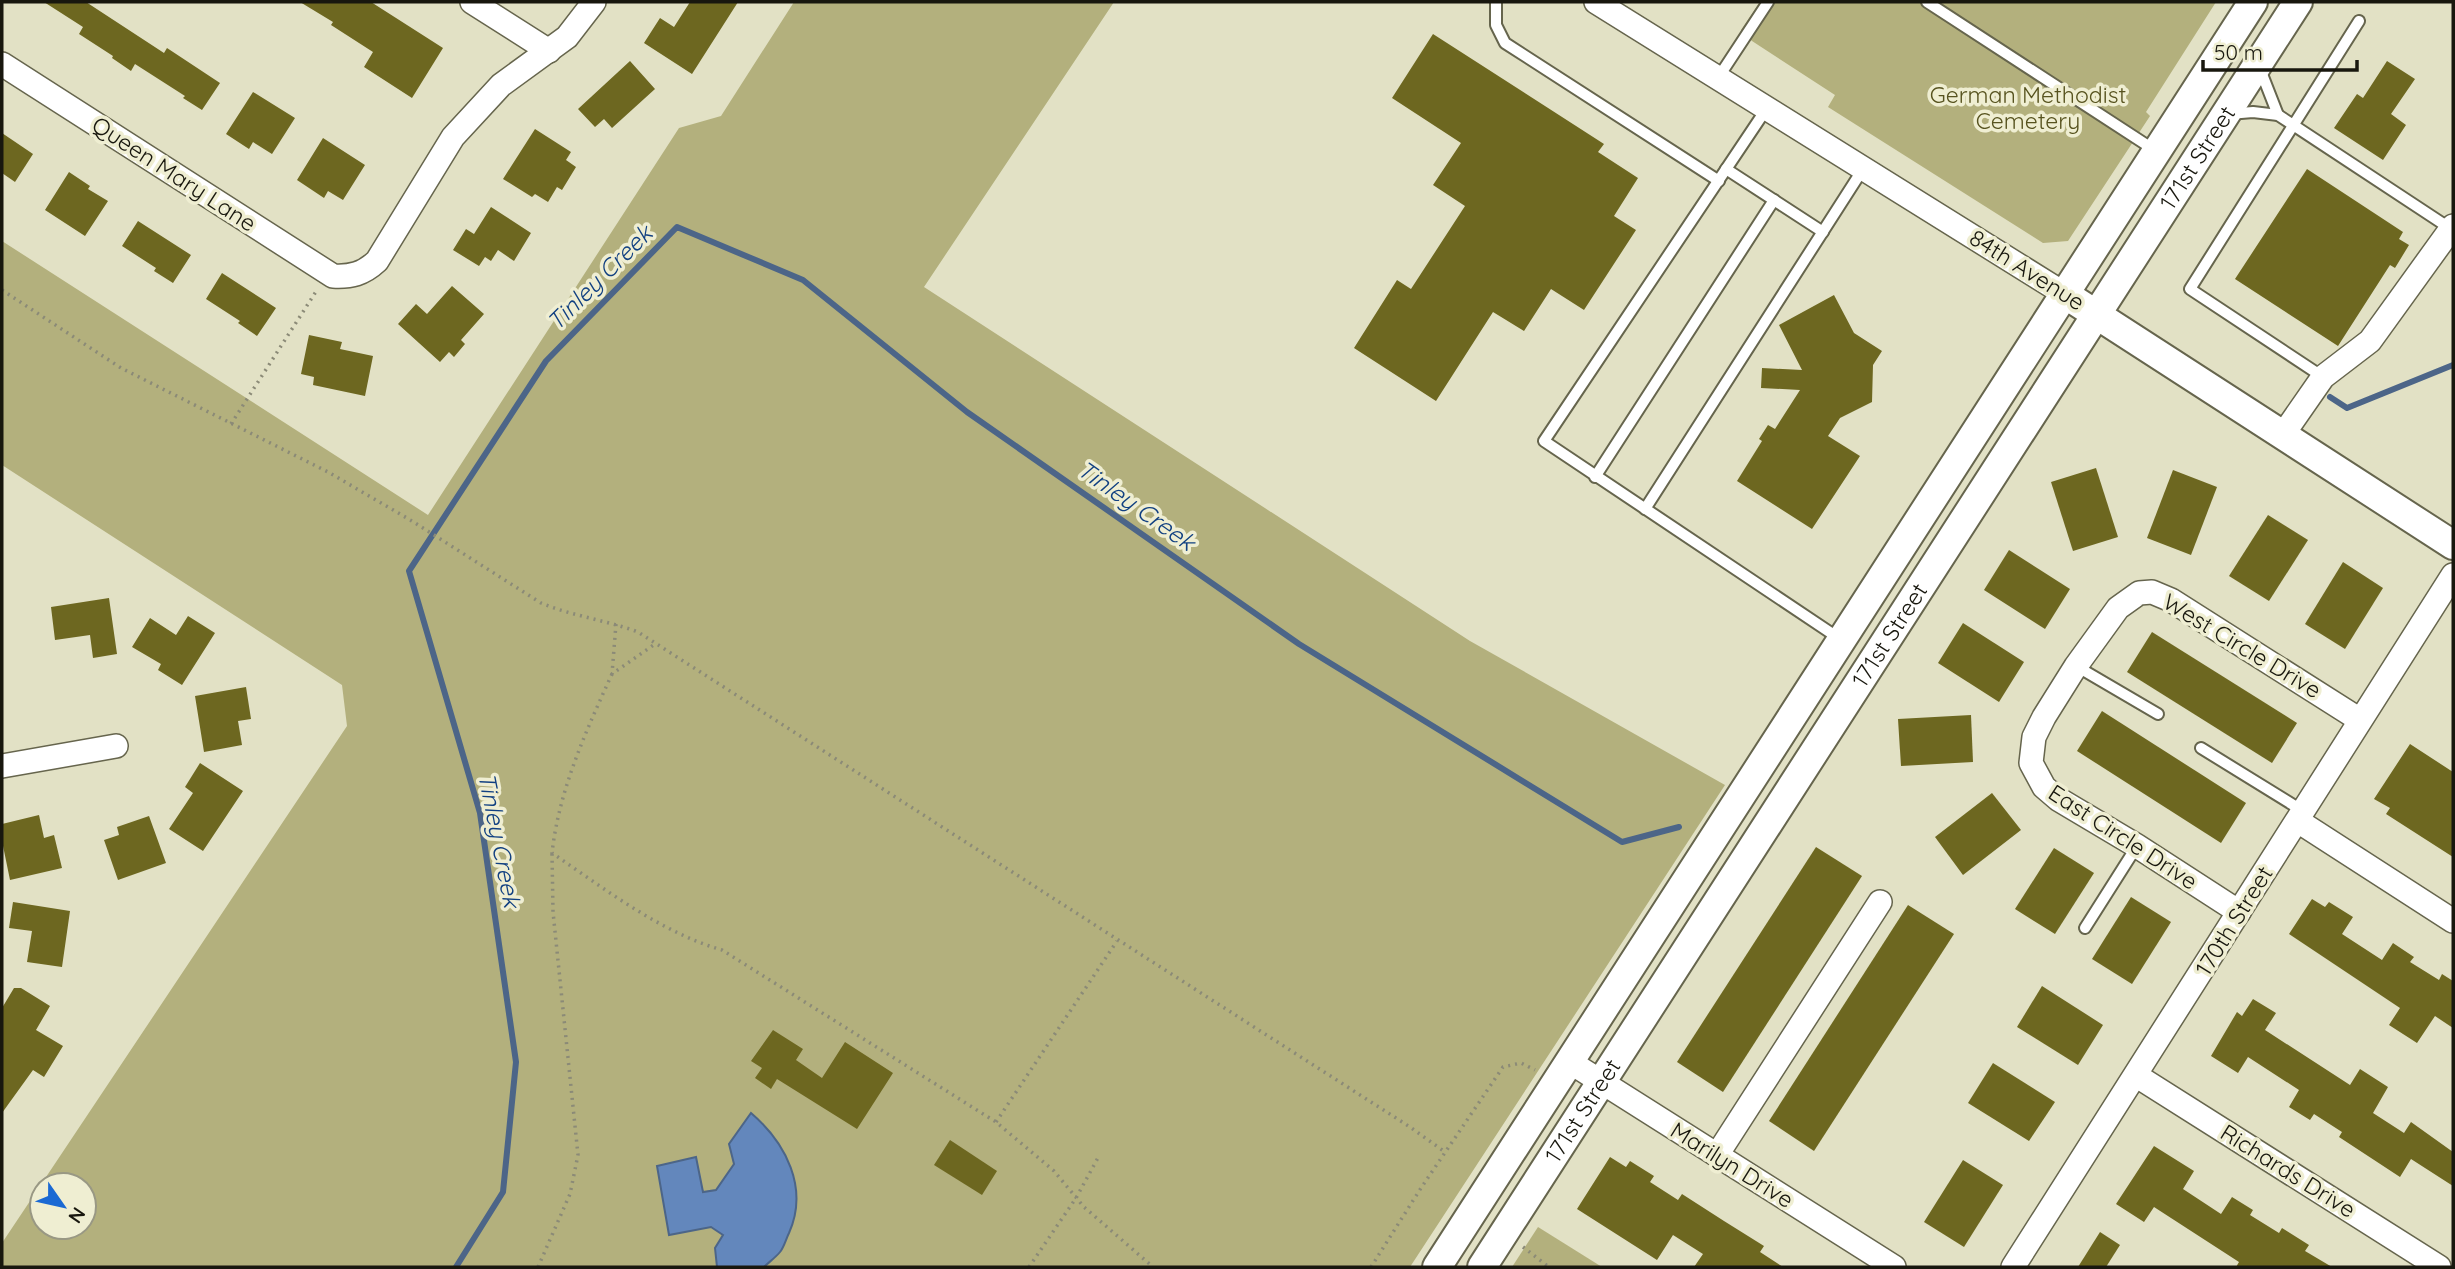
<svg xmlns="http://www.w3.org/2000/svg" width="2455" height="1269" font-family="Quicksand,sans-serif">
<rect width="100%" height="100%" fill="#e2e1c5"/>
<g fill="#b3b07d" fill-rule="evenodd">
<path d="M794,2H1114L924,287L1470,641L1725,785L1410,1267H2V1243L347,726L342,685L2,465V241L428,515L679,128L721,116ZM42,1185H84V1227H42Z"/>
<polygon points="1760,2 2216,2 2146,112 2150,116 2068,241 2043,243 1828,107 1835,95 1752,41 1741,30"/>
<polygon points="1538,1227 1602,1267 1512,1267"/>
</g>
<path fill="#6387bc" stroke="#4c6588" stroke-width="2" d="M751,1113C786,1143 809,1188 789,1233C786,1239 784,1247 780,1252C775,1258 769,1262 764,1267H717L715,1248L723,1235L711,1227L669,1235L657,1166L696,1157L703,1192L716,1190L734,1164L729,1144Z"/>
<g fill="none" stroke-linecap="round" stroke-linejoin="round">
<g stroke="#4c6588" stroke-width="6">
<polyline points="2330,397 2347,408 2453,365"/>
<polyline points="456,1267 503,1192 516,1062 480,813 409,571 546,361 677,227 803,280 967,412 1299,644 1622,842 1679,827"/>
</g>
</g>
<g fill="#6d6720">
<polygon points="44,2 86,2 164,53 167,48 220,83 202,110 183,98 185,96 135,64 131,71 112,58 113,56 79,34 83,27"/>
<polygon points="300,2 371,2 443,48 412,98 364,67 373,52 331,25 333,22"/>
<polygon points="690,2 738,2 692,74 644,43 660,18 674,27"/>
<polygon points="1433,34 1604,144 1598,152 1638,178 1614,216 1636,230 1584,310 1551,289 1524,331 1493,312 1436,401 1354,348 1397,280 1411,289 1465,206 1433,185 1461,143 1392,98"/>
<polygon points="630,61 655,89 612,128 604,119 595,127 578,109"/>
<polygon points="2387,61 2415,79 2391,114 2406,125 2383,160 2334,128 2357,94 2363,98"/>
<polygon points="253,92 295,118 272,154 253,142 249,149 226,134"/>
<polygon points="535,129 571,152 566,160 576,167 562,190 557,187 548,202 535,194 532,197 503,179"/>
<polygon points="2,133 33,154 15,182 2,173"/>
<polygon points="323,138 365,165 343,200 328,191 324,198 297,180"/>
<polygon points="2307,169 2403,232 2399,239 2409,245 2395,268 2390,265 2338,346 2235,279"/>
<polygon points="69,172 90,186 88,189 108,201 85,236 45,210"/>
<polygon points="491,207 531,233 514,261 498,250 491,261 485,257 479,266 453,250 466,229 474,234"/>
<polygon points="138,221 191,255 173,283 154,271 156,268 122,246"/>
<polygon points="222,273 276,308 257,336 238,323 240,321 206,299"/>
<polygon points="452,286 484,314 461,340 465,344 454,357 449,352 440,362 398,324 416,304 427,314"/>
<polygon points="1834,295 1854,333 1882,351 1873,365 1872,402 1840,418 1828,436 1860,456 1812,529 1737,481 1762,441 1759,439 1768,425 1775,429 1800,390 1761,388 1762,368 1802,370 1779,325"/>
<polygon points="309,335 342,342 340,349 373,356 365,396 313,385 314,377 301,374"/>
<polygon points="2096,468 2118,537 2073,551 2051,482"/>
<polygon points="2173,470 2217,487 2191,555 2147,538"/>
<polygon points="2268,515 2308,540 2269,601 2229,576"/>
<polygon points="2009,550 2070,589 2045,629 1984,590"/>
<polygon points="2343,562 2383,588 2345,649 2305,624"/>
<polygon points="109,598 117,654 93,658 90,635 55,640 51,607"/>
<polygon points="188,616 215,633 182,685 158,670 161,664 132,647 150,618 176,635"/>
<polygon points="1963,623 2024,662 1999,702 1938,663"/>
<polygon points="2152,632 2297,723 2272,763 2127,672"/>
<polygon points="246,687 251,719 238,721 242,745 204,752 195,696"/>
<polygon points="2102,711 2246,803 2221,843 2077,751"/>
<polygon points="1971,715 1973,762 1901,766 1898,719"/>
<polygon points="2410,744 2453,772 2453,857 2386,814 2390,808 2374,799"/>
<polygon points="200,763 243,791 203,851 169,829 193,793 185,787"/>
<polygon points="1992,793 2021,830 1963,875 1935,837"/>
<polygon points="39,815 44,838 54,835 62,868 10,880 2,841 2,824"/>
<polygon points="149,816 166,863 118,880 104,840 119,835 117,827"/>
<polygon points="1816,847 1862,876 1723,1092 1677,1062"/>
<polygon points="2054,848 2094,873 2055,934 2015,909"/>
<polygon points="2131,897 2171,922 2132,984 2092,959"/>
<polygon points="2312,899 2325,907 2329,902 2353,917 2342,934 2382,960 2393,943 2414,957 2410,962 2439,980 2442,974 2453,981 2453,1028 2435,1016 2417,1043 2389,1025 2400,1008 2289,934"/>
<polygon points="13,902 70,911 62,967 27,962 32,931 9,928"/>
<polygon points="1908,905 1954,934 1814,1151 1769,1121"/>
<polygon points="2042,986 2103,1025 2078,1065 2017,1027"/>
<polygon points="14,988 21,988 50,1006 36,1030 63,1046 44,1077 33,1070 2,1113 2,1008"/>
<polygon points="2253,999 2276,1013 2265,1030 2350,1085 2360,1069 2388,1087 2373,1113 2404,1133 2411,1122 2453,1152 2453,1186 2411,1159 2400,1177 2339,1137 2342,1132 2314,1114 2310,1120 2289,1107 2299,1090 2248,1057 2238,1073 2211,1056 2237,1012 2242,1016"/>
<polygon points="773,1030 803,1049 796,1060 822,1078 845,1042 893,1073 857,1129 777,1079 771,1089 755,1078 762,1068 751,1061"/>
<polygon points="1993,1063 2055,1102 2029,1141 1968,1103"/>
<polygon points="950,1140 997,1171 982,1195 934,1165"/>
<polygon points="2154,1146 2194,1171 2183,1189 2221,1214 2232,1197 2253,1210 2250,1215 2279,1233 2282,1228 2309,1245 2305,1251 2332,1267 2236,1267 2239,1262 2154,1207 2144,1222 2116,1204"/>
<polygon points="1610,1157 1626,1167 1630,1161 1654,1176 1650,1182 1678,1200 1682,1194 1724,1221 1764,1246 1760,1252 1783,1267 1694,1267 1703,1254 1673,1235 1657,1260 1577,1209"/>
<polygon points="1963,1160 2003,1185 1964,1247 1924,1222"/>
<polygon points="2100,1232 2120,1245 2106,1267 2078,1267"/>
</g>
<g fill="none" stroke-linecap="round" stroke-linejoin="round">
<g stroke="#66654d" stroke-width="14">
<g id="service">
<polyline points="1496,2 1496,25 1505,43 1719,181"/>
<polyline points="1927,2 2156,151"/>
<polyline points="2260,69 2278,115"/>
<polyline points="1718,78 1768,2"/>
<polyline points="1767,108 1544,441 1840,639"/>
<polyline points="2229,114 2253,112 2278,115 2451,229"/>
<polyline points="1726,169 1823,232"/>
<polyline points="2323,377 2190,289 2359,21"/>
<polyline points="1595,477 1774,200"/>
<polyline points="1645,509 1863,169"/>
<polyline points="2076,666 2158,714"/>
<polyline points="2201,748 2303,811"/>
<polyline points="2085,928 2137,846"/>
</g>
</g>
<g stroke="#66654d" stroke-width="26">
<g id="minor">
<polyline points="472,2 549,51"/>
<polyline points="1596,2 2063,293"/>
<path d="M2,64L333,276C351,277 363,274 377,261L453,137L501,85L567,37L594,2"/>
<polyline points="2282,436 2323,377 2370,341 2453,226"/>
<polyline points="2,766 116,746"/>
<polyline points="2298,821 2453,921"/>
<polyline points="2239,912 2137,846 2058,799 2044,787 2031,763 2034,737 2044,717 2076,666 2118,608 2139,593 2152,592 2171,600 2360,720"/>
<polyline points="1570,1062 1894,1267"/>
<polyline points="2137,1076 2439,1267"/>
<polyline points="1717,1155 1880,902"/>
<polyline points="2013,1267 2453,575"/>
</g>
</g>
<g stroke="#66654d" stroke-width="32">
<g id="tertiary">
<polyline points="2063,293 2453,545"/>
<polyline points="1437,1267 2253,2"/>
<path id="s1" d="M1482,1267L2298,2"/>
</g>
</g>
<g stroke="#8b8a77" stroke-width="3.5" stroke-dasharray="2 5" stroke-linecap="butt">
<path d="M2,290L121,368L328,472L412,521L541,603C572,616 606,620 638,632L1410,1127L1445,1152"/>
<polyline points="231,424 317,290"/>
<polyline points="616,624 612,674 655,644"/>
<path d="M612,674C586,731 559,790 552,853C605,889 660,932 722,950L996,1122L1054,1171L1084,1207L1153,1267"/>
<polyline points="996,1122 1117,941"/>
<polyline points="1523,1247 1549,1267"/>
<polyline points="538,1267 570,1194 578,1155 553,912 552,853"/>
<polyline points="1029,1267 1076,1198 1099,1156"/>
<polyline points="1371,1267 1421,1188 1503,1067 1521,1063 1535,1070"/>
</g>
<use href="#service" stroke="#fff" stroke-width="10"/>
<use href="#minor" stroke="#fff" stroke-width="23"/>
<use href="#tertiary" stroke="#fff" stroke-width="28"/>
</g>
<g text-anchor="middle" stroke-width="7" stroke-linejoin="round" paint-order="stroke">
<g font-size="23" fill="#57531f" stroke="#efeed2">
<text x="2028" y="103">German Methodist<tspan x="2028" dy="26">Cemetery</tspan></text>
</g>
<g font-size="23" fill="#18170e" stroke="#efeed2">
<text dy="8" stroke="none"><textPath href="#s1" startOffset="1320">171st Street</textPath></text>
<text transform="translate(174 174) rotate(33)" y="8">Queen Mary Lane</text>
<text transform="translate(2027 270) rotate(32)" y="8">84th Avenue</text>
<text dy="8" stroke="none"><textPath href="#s1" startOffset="752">171st Street</textPath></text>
<text transform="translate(2242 646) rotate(31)" y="8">West Circle Drive</text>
<text transform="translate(2123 837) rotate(33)" y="8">East Circle Drive</text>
<text transform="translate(2234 921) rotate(-58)" y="8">170th Street</text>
<text dy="8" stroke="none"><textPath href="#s1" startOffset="186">171st Street</textPath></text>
<text transform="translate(1732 1165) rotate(32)" y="8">Marilyn Drive</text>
<text transform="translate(2288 1171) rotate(32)" y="8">Richards Drive</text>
</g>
<g font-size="24" font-style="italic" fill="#114081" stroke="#efeed2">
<text transform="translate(600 278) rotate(-45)" y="8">Tinley Creek</text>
<text transform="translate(1136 506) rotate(35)" y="8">Tinley Creek</text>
<text transform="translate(499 840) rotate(79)" y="8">Tinley Creek</text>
</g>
</g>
<rect width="2455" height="1269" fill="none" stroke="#18170e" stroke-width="7"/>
<g transform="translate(63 1206) rotate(124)"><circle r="33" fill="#efeed2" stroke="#999884" stroke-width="2"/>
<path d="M0-5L12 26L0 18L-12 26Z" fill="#1a69d3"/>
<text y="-10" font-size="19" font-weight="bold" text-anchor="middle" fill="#18170e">N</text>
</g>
<path d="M2203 60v10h154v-10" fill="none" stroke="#18170e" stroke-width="3.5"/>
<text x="2214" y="60" font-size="21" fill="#18170e" stroke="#efeed2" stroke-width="5" paint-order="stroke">50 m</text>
</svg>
